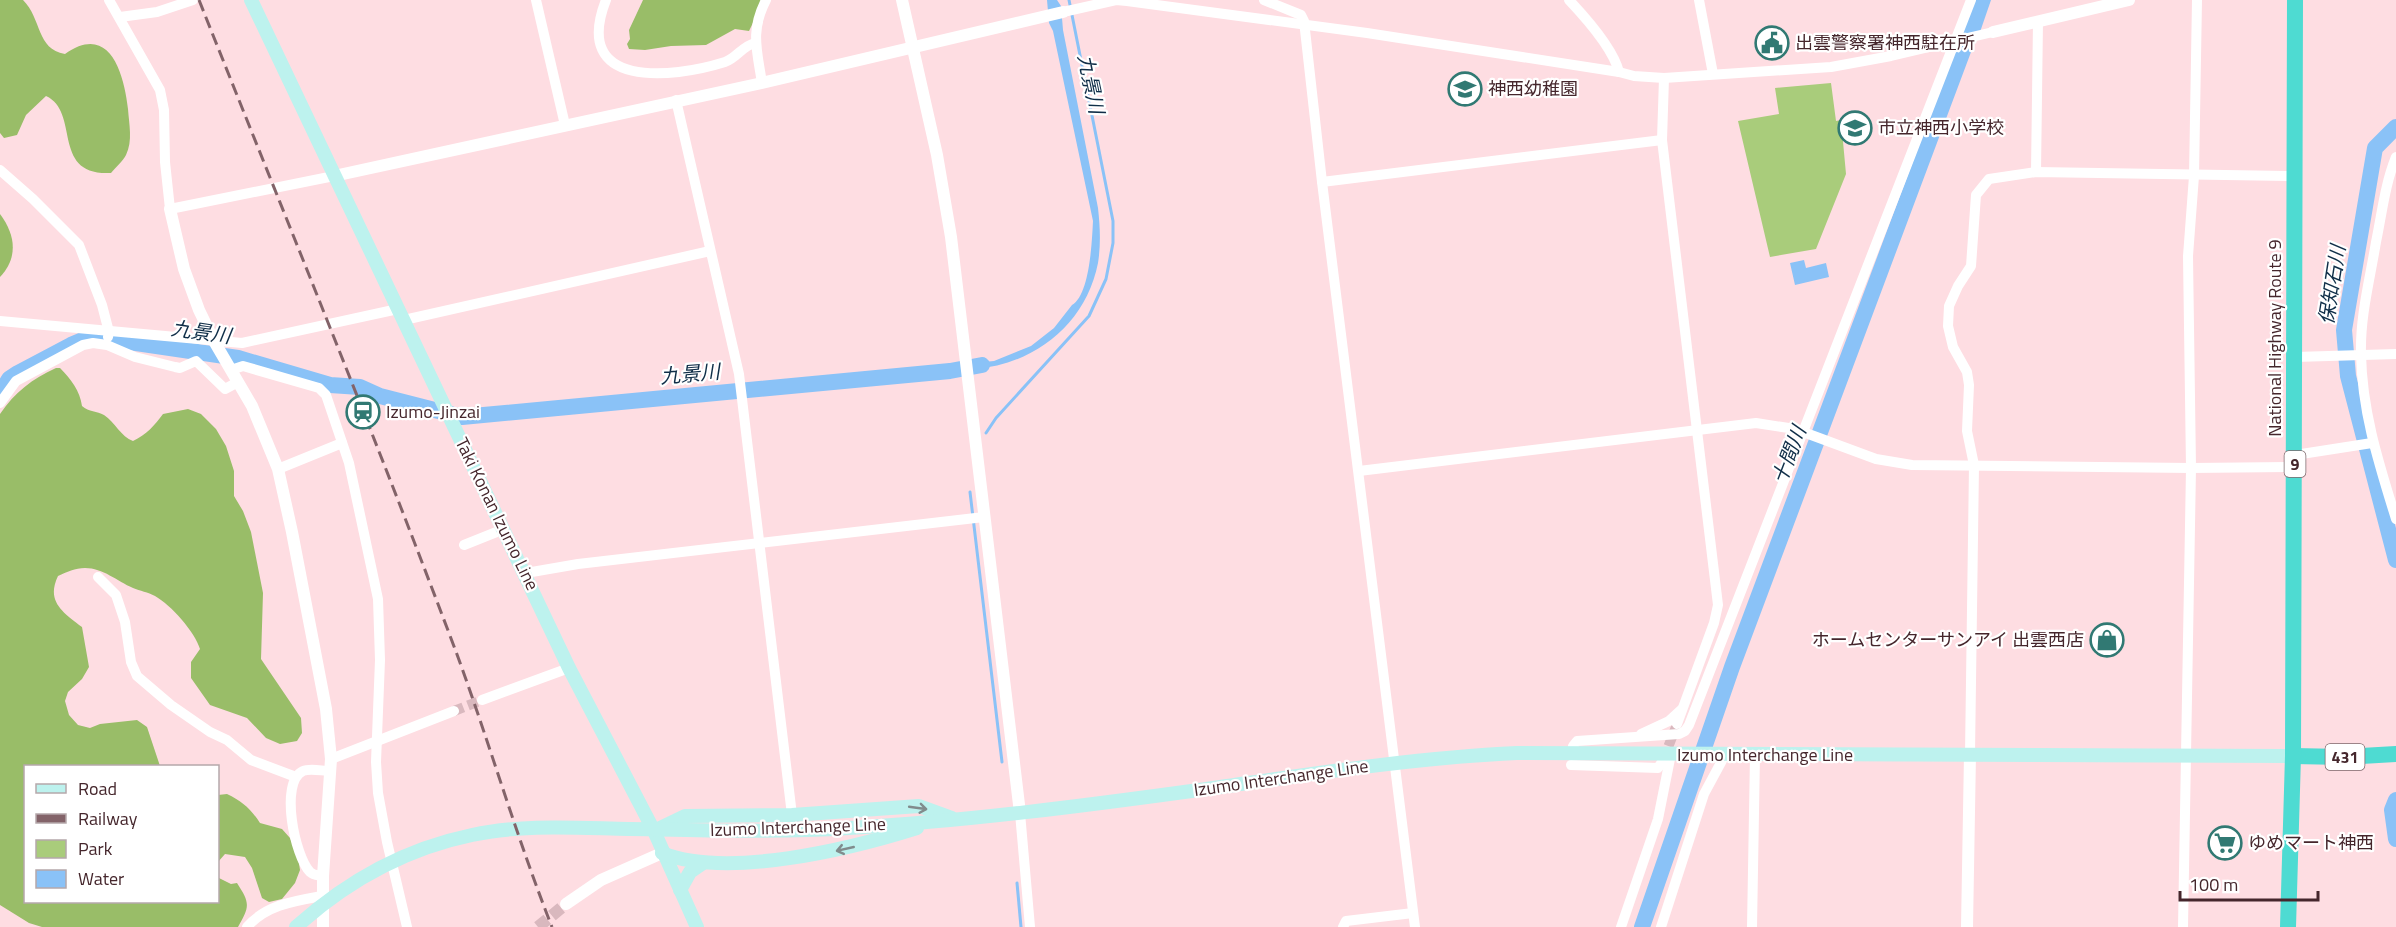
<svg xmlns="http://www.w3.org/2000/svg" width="2396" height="927" font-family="'Titillium Web','Noto Sans JP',sans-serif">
<rect width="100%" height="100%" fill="#fedde2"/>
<polygon fill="#a9cc7b" points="1831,83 1836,121 1841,120 1846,174 1816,249 1770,257 1738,121 1779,114 1775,88"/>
<g fill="#99bd68">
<path d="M0,0H23C42,19 36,49 65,54C110,22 124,74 128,109C129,124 133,141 126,155C123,161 116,167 111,173C50,176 81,112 46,96L26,115L17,135L4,138L0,133Z"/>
<polygon points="643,0 764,0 749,31 735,29 706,45 671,46 645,50 629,49 627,44 630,39 629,30"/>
<path d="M0,214C15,234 19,257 0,277Z"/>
<path d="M56,368H60C71,379 80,391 82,406C89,412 97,411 104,415C115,422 121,437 133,441C146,435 155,425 163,414L188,409L201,414L216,429L226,446L234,471V496L243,511L251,532L263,593L261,659L301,718L302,733L297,741L280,744L266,738L247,718L210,705L191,678V662L200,649C195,632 171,605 155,596C148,592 140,591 133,588C117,581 103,568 85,568C75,568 67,572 58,576C46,601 62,612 82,627L89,667L82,679L68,692L65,701L69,715L78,725L90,728L100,724L137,720L147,727L160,766H26V902H218V869L219,878L231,884L237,883C250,903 250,906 238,927H42L29,923L0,905V414C15,392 32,379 56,368Z"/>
<path d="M227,794C242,801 251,809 260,823L282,829L290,838L298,857L300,870L295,883L282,899L269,902L262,898L252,868L245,857L225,854L218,862V795Z"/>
</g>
<g fill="#8ac2f7">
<path d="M1047,0H1057L1061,6L1063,30L1098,208C1100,226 1101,244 1098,263C1086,324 1035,364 975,369L973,363L994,361L1031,346L1054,328L1072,305C1090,295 1092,240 1093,221L1053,31L1049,23Z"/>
<polygon points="1979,0 1991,0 1980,32 1966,36"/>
<polygon points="1804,260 1806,268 1826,263 1829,277 1795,285 1790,263"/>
</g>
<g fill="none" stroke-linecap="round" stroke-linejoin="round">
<g stroke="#8ac2f7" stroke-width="3">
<polyline points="986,433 996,418 1089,316 1106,279 1113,243 1113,221 1069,0"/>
<polyline points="970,492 1002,762"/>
<polyline points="1017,883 1021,927"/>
</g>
<g stroke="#8ac2f7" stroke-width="16">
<polyline points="2396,127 2375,148 2344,330 2348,376 2396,560"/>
<polyline points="0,394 9,379 18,373 71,345 83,340 102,338 238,358 330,385 360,387 380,396 462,417 950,371 982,365"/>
<polyline points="2396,800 2392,810 2396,839"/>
<polyline points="1642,927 1732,667 1982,0"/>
</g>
<g stroke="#d9b8be" stroke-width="10" stroke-dasharray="10 5" stroke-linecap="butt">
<polyline points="454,711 482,700"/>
<polyline points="1663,760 1676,727"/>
</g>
<polyline stroke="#d9b8be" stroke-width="12" stroke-dasharray="12 6" stroke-linecap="butt" points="538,927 566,904"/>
<g stroke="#fff" stroke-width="10">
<polyline points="109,0 160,90 164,110 165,162 170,209 334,176"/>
<polyline points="536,0 565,125"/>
<path d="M606,0C571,89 671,79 725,62C737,58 742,46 755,43"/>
<polyline points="1264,0 1301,15 1304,21 1322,182 1415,927"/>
<path d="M1569,0C1586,18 1613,48 1619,72"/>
<polyline points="1699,0 1713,74"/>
<polyline points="1063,12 1116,0 1127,1 1367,33 1619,72 1634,76 1664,78 1831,67 1891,56 1993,32"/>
<polyline points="120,17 157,12 193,0"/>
<polyline points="1664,78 1662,140 1718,605 1714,623 1677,724"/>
<path d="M762,83C757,50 750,31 766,0"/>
<polyline points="676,100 739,374 792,815"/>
<path d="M2396,157C2385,184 2382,213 2376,242C2370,279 2360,316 2361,354C2362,412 2379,464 2396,519"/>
<polyline points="0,170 33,199 79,245 102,305 109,332 108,337"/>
<polyline points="2036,172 2038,21"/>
<polyline points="1322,182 1662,140"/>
<polyline points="404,320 710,251"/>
<polyline points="0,321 242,343 398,309"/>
<polyline points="2295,357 2396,354"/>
<polyline points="231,370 243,366 319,388 326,395 349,463 378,599 380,660 376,762 378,793 387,842 407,927"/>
<polyline points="0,403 16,381 83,345 93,343 107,345 135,357 175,367 180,368 196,361 225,389 238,382"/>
<polyline points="2295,455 2372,443"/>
<polyline points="278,469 342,443"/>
<polyline points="1359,471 1756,423 1795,429 1876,459 1912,465 2191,468 2295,467"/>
<polyline points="464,545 504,529"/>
<polyline points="526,573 578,564 984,517"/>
<polyline points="98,577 116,595 125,622 131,662 137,676 171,705 210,732 227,740 251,760 296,777"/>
<polyline points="482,700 569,668"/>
<polyline points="1641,734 1669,721 1681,710"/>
<polyline points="1573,746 1577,741 1679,734 1685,731 1689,725 1971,0"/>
<polyline points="1970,754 1974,465 1967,431 1969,385 1967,372 1953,347 1948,326 1949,306 1958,286 1971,266 1976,195 1989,179 2036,172 2293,176"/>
<polyline points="331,759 454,711"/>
<polyline points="1571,765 1658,768 1662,762"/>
<polyline points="1020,813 1030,927"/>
<path d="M323,876C318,875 314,876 310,872C295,857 279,782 303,771C310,768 322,771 330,771"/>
<path d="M247,927C266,905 294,901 322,896"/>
<polyline points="1343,927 1346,921 1413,913"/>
<polyline points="1621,927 1658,819 1671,754"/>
<polyline points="1661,927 1704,794 1725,755"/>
<polyline points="1752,927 1755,755"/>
<polyline points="2183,927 2191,468 2188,256 2194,176 2197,0"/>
</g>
<g stroke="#fff" stroke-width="12">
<polyline points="902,0 937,155 951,237 1020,813"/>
<polyline points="1993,32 2129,0"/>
<polyline points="334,176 762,83 1063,12"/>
<polyline points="170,209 184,269 199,310 214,341 252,406 278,469 292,532 326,709 331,759 323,876 323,927"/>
<polyline points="566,904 601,880 662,853"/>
<polyline points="1967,927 1970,754"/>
</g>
<g stroke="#bdf2ee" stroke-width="14">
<polyline points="251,0 569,668 654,831 697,927"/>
<polyline points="658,829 685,816 792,815 919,806 952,818"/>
<path d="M662,853C728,879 850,849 917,828"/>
<polyline points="680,890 690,872 703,863"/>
<path d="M296,927C347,881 404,849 472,835C523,824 576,828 629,829C702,830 775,833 849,828C966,821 1082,806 1199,790C1305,775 1410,758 1517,753L2293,756"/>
</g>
<g stroke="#4edbd2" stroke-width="16">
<polyline points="2293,756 2344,757 2396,754"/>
<polyline points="2288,927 2293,756 2295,0"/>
</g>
<path stroke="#836369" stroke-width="3" stroke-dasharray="12 6" stroke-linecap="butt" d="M199,0C285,216 373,431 455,649C489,741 516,836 552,927"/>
</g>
<defs><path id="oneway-shaft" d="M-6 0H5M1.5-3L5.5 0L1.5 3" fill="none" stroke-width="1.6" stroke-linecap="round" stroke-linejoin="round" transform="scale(1.5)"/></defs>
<g stroke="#818c8d">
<use href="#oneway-shaft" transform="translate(918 808) rotate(8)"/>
<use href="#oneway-shaft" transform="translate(845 849) rotate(167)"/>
</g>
<defs>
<g id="civic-ring" transform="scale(1.725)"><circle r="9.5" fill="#fff" stroke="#317973" stroke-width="1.5"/><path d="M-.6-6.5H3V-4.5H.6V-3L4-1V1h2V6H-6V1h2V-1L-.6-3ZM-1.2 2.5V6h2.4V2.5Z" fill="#317973"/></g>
<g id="school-ring" transform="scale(1.725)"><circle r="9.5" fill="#fff" stroke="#317973" stroke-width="1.5"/><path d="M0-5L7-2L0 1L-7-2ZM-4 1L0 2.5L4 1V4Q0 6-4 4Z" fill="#317973"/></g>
<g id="station-ring" transform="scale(1.725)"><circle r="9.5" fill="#fff" stroke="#317973" stroke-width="1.5"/><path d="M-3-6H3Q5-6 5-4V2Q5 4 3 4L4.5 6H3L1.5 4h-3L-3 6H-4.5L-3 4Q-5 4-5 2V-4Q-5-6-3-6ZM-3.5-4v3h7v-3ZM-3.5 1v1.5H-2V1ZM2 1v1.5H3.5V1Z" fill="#317973"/></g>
<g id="shop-ring" transform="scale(1.725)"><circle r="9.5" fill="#fff" stroke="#317973" stroke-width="1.5"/><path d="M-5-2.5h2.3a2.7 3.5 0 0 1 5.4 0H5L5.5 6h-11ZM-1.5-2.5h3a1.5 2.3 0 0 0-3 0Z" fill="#317973"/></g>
<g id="supermarket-ring" transform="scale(1.725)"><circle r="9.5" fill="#fff" stroke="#317973" stroke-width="1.5"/><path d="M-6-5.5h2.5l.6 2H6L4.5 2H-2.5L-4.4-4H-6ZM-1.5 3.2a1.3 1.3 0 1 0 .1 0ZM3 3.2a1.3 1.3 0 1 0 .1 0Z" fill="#317973"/></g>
</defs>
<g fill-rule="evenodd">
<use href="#civic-ring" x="1772" y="43"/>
<use href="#school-ring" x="1465" y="89"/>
<use href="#school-ring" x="1855" y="128"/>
<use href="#station-ring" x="363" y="412"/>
<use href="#shop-ring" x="2107" y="640"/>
<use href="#supermarket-ring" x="2225" y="843"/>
</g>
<g text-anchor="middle" stroke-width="4.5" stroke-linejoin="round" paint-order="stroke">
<g fill="#fff" stroke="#7d676b" stroke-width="1.5">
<rect x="2284.5" y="451" width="21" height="26" rx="4.5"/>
<rect x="2325.5" y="744" width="39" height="26" rx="4.5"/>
</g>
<g font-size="16" font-weight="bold" fill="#45262c">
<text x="2295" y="470">9</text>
<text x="2345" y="763">431</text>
</g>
<g font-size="18" fill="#45262c" stroke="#fff" text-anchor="start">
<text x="1795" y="49">出雲警察署神西駐在所</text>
<text x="1488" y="95">神西幼稚園</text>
<text x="1878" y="134">市立神西小学校</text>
<text x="386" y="418">Izumo-Jinzai</text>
<text x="2084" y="646" text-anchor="end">ホームセンターサンアイ 出雲西店</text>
<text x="2248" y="849">ゆめマート神西</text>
</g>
<g font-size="18" fill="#45262c" stroke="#fff">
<text transform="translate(2275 338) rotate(-90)" y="6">National Highway Route 9</text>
<text transform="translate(497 514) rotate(64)" y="6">Taki Konan Izumo Line</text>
<text x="1765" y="761">Izumo Interchange Line</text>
<text transform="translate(1281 778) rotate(-8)" y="6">Izumo Interchange Line</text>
<text transform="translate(798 827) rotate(-2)" y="6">Izumo Interchange Line</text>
</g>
<g font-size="20" font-style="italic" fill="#102e48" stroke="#fff">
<text transform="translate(1091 84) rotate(78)" y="7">九景川</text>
<text transform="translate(2332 285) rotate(-81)" y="7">保知石川</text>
<text transform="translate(201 332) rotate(8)" y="7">九景川</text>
<text transform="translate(690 374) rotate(-5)" y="7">九景川</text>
<text transform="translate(1789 455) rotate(-69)" y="7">十間川</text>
</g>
</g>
<rect x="24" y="765" width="195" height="138" fill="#ffffff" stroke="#b5a8ab" stroke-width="1.5"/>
<rect x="36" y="784" width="30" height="9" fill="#bdf2ee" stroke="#b5a8ab" stroke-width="1.5"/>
<text x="78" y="795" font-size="18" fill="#45262c">Road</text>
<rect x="36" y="814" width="30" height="9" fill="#836369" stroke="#b5a8ab" stroke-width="1.5"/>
<text x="78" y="825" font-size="18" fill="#45262c">Railway</text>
<rect x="36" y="840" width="30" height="18" fill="#a9cc7b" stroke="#b5a8ab" stroke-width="1.5"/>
<text x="78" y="855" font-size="18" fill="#45262c">Park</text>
<rect x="36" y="870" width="30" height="18" fill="#8ac2f7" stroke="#b5a8ab" stroke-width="1.5"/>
<text x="78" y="885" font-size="18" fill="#45262c">Water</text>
<path d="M2180 891v9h138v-9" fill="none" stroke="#45262c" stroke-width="3"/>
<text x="2189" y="891" font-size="18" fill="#45262c" stroke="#ffffff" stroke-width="4.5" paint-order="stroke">100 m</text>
</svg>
